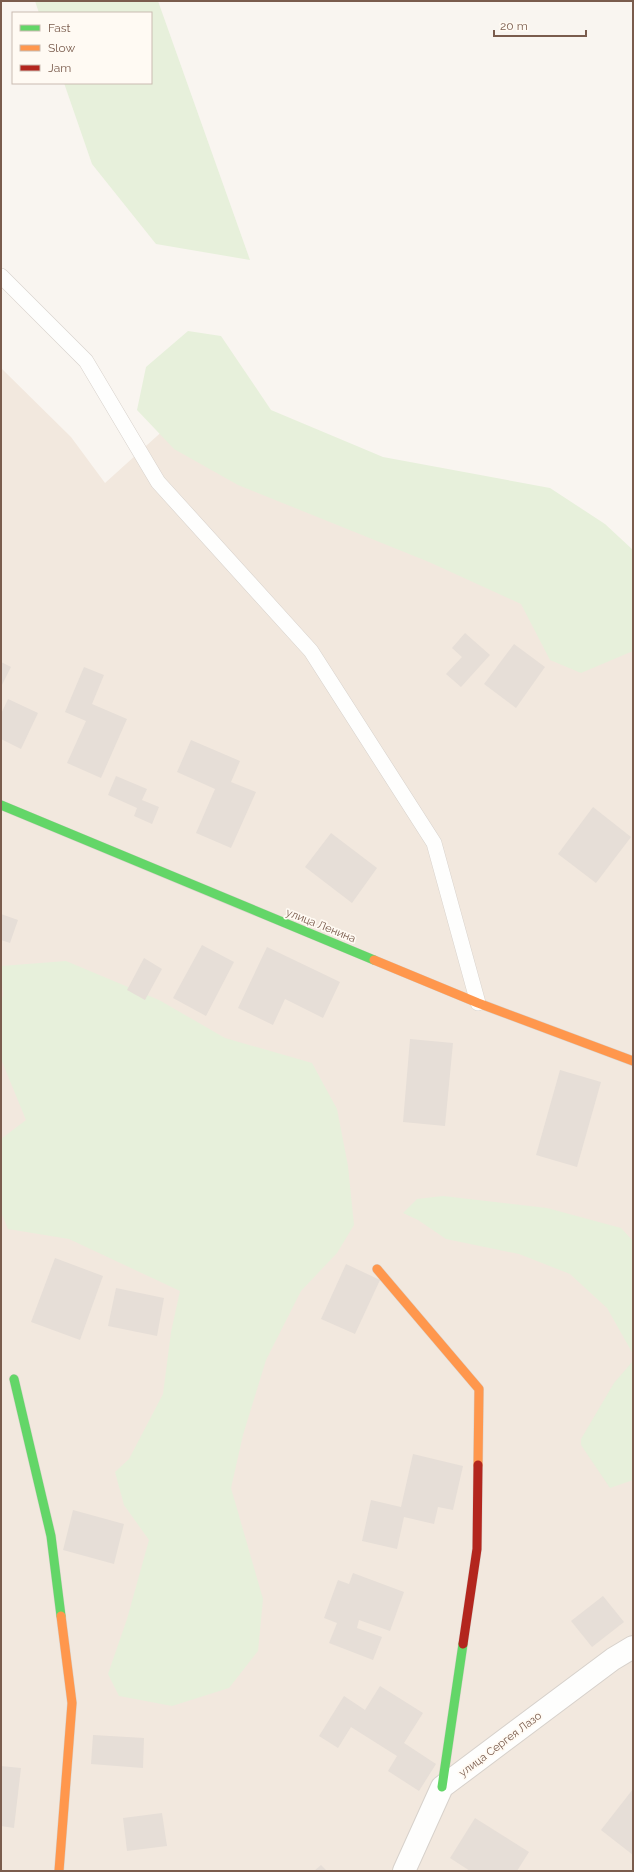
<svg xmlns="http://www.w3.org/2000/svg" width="634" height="1872" font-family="Raleway,sans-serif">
<rect width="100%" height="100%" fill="#f9f5f0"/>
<polygon fill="#f2e8de" points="1,368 71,437 105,483 167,427 633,591 633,1871 1,1871"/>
<g fill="#e7f0db">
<polygon points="35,1 158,1 250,260 156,244 92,164 64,83 151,83 151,13 39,13"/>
<polygon points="188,331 221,336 271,410 383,457 550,488 605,524 633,550 633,651 581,673 550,660 521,604 429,562 238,485 174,449 137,410 146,367"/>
<polygon points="66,961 159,1000 225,1038 312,1063 337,1109 348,1166 354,1225 337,1253 301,1291 266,1360 243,1435 231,1488 263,1599 258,1651 229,1688 172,1706 119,1696 108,1674 127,1619 149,1540 124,1505 115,1472 129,1459 163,1394 171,1332 180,1291 69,1239 8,1229 1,1212 1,1139 26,1120 1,1059 1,998 3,996 1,966"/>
<polygon points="443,1196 547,1208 621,1228 633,1241 633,1354 607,1308 570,1274 519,1254 446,1239 418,1220 403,1213 417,1199"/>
<polygon points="633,1361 633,1480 610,1488 581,1445 581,1439 614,1383"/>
</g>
<g fill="#e6ded7">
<polygon points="465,633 490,655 461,687 446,674 462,657 452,648"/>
<polygon points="514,644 545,667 516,708 484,684"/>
<polygon points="1,662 11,667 1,687"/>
<polygon points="84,667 104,675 92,704 127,719 101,778 67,763 86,721 65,712"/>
<polygon points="8,699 38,713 21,749 1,739 1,714"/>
<polygon points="191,740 240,761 231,782 256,792 231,848 196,833 215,789 177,772"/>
<polygon points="116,776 147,789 142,800 159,807 152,824 134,816 137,808 108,795"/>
<polygon points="593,807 631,837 596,883 558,854"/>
<polygon points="331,833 377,868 352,903 305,867"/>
<polygon points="1,914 18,920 10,943 1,940"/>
<polygon points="202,945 234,962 206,1016 173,998"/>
<polygon points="267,947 340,982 323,1018 285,999 273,1025 238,1008"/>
<polygon points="144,958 162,969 145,1000 127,990"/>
<polygon points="410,1039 453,1043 445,1126 403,1122"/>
<polygon points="560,1070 601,1082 577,1167 536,1155"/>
<polygon points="55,1258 103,1276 80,1340 31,1322"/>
<polygon points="346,1264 380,1280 355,1334 321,1319"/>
<polygon points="116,1288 164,1298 157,1336 108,1326"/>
<polygon points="413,1454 463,1466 453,1510 438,1507 434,1524 404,1517 397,1549 362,1541 371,1500 401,1507"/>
<polygon points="73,1510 124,1524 114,1564 63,1550"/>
<polygon points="353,1573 404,1592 390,1631 359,1620 357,1628 382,1637 373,1660 329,1643 337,1623 324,1618 338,1580 349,1584"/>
<polygon points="603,1596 624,1622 592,1647 571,1621"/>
<polygon points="380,1686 423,1713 404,1743 436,1764 419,1791 388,1771 397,1756 351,1727 338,1748 319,1736 344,1696 365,1710"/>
<polygon points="93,1735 144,1738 143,1768 91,1764"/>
<polygon points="1,1766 21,1768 14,1828 1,1826"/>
<polygon points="633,1789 633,1855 601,1830"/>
<polygon points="162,1813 167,1846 127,1851 123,1818"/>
<polygon points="475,1818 529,1852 517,1871 470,1871 450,1858"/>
<polygon points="321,1865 327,1871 314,1871"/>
</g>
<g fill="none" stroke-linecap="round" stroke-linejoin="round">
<g stroke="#d7d1cb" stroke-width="16">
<polyline id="lane" points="1,276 86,361 158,482 311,651 434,843 478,1003"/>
</g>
<g stroke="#d7d1cb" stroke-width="24">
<polyline id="street" points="404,1871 442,1787 613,1659 633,1647"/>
</g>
<g stroke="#d9d2cb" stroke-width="10">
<g id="fast">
<polyline points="1,805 374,960"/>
<polyline points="14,1379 51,1536 61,1616"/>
<polyline points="442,1787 463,1644"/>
</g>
</g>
<g stroke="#d9d2cb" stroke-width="10">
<g id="slow">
<polyline points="374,960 478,1003 633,1061"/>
<polyline points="377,1269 479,1389 478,1465"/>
<polyline points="59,1871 72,1703 61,1616"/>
</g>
</g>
<g stroke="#d9d2cb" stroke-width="10">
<polyline id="jam" points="463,1644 477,1549 478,1465"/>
</g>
<use href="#lane" stroke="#fefefd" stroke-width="15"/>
<use href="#street" stroke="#fefefd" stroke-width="22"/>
<use href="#fast" stroke="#63d668" stroke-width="9"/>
<use href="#slow" stroke="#ff974d" stroke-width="9"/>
<use href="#jam" stroke="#b3261e" stroke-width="9"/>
</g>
<g text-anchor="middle" stroke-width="3.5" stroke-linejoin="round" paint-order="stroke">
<g font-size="11" fill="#7a5c4d" stroke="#fffaf3">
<text transform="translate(321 925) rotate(22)" y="4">улица Ленина</text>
<text transform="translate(500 1744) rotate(-37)" y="4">улица Сергея Лазо</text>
</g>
</g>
<rect width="634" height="1872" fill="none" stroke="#7a5c4d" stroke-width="4"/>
<rect x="12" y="12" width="140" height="72" fill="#fffaf3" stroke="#cabbb1"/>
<rect x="20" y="25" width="20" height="6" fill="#63d668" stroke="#cabbb1"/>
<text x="48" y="32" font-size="12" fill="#7a5c4d">Fast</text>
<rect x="20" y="45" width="20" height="6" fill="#ff974d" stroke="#cabbb1"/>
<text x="48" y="52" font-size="12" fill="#7a5c4d">Slow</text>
<rect x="20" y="65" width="20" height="6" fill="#b3261e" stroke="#cabbb1"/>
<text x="48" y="72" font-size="12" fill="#7a5c4d">Jam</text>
<path d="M494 30v6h92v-6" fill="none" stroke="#7a5c4d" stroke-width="2"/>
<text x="500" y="30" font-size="12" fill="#7a5c4d" stroke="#fffaf3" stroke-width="3" paint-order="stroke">20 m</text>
</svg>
